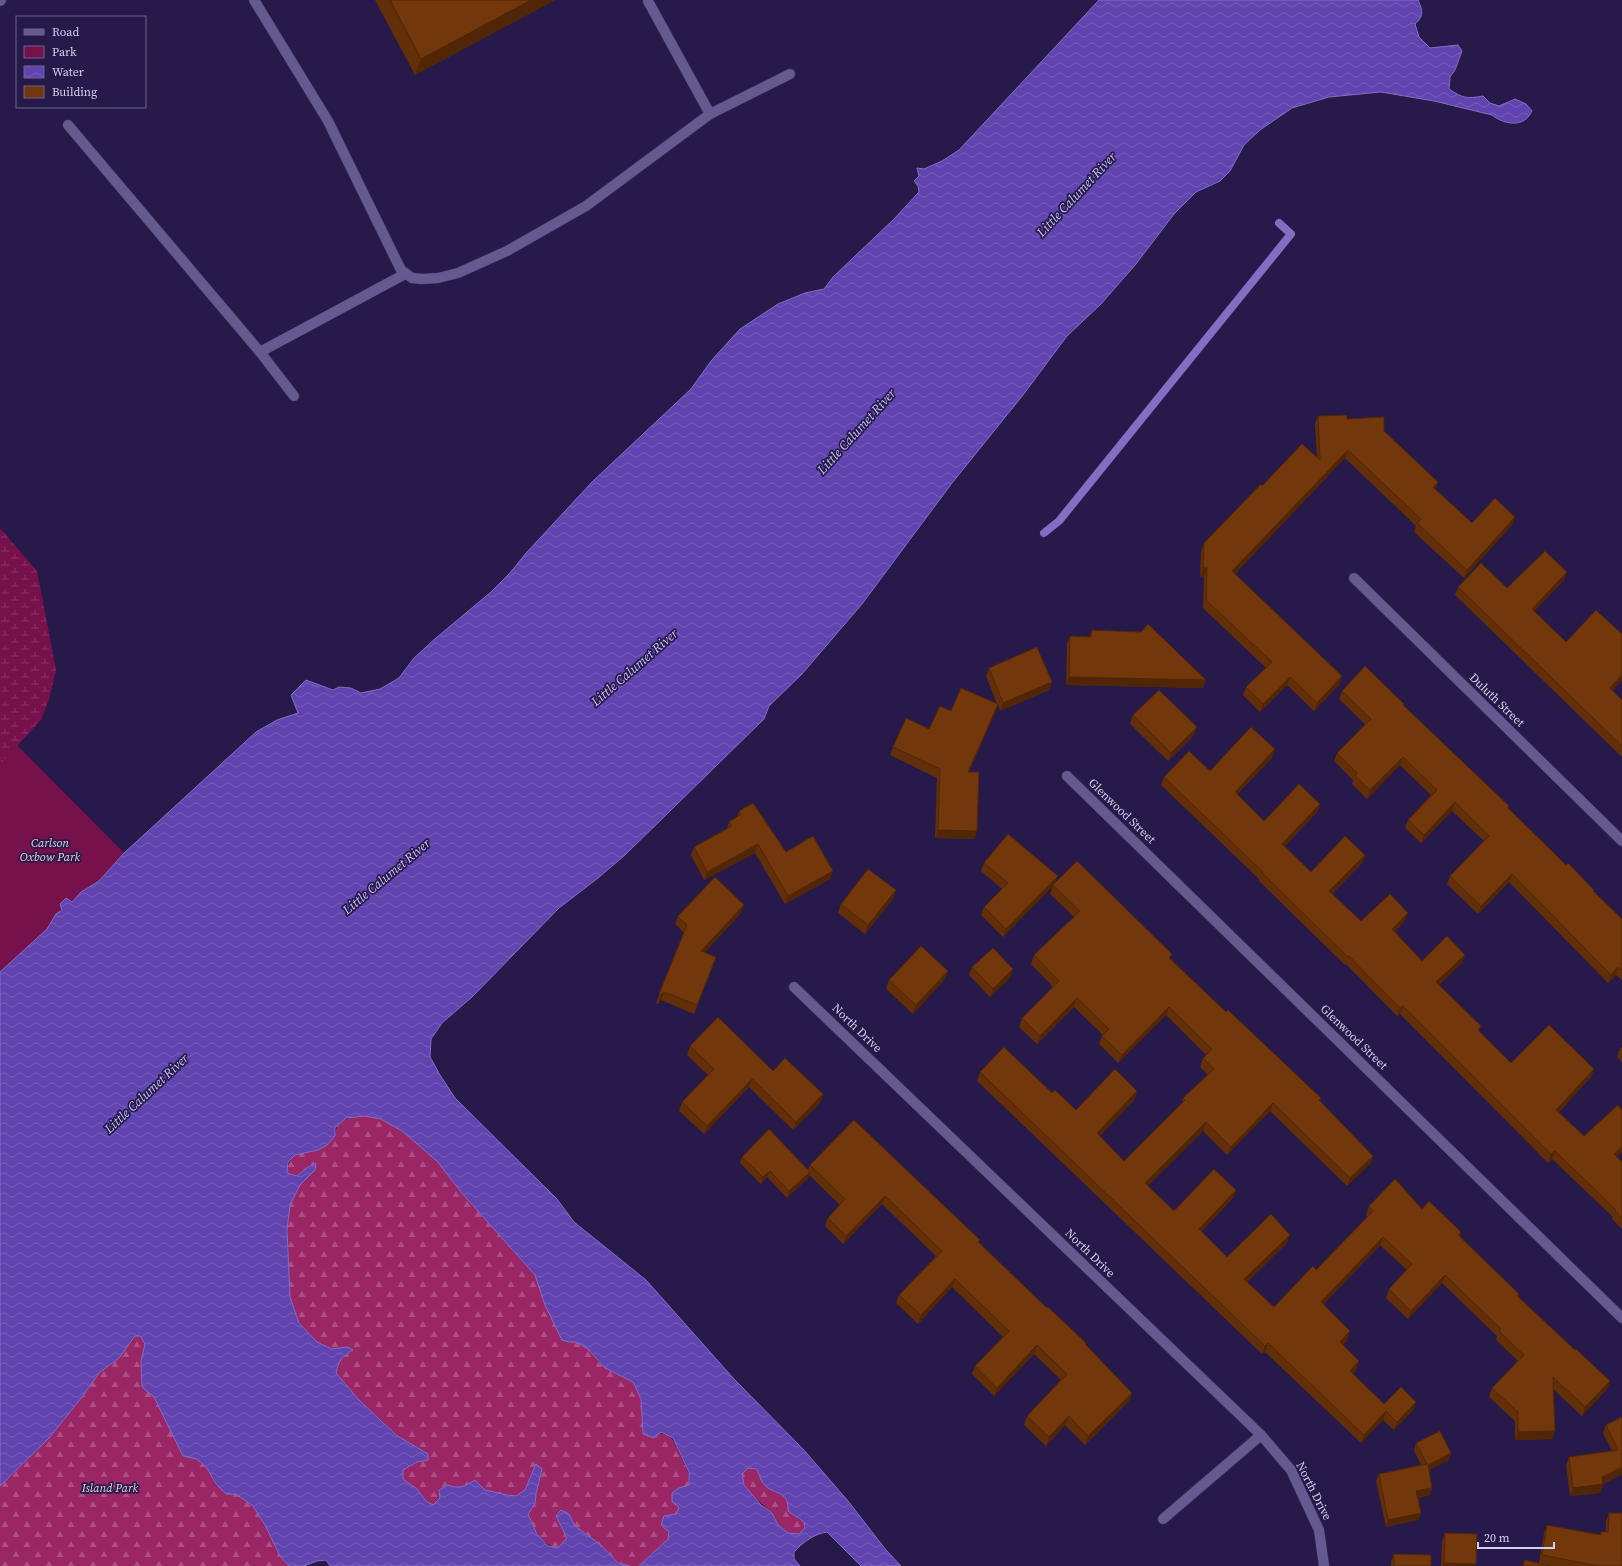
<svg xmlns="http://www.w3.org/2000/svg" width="1622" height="1566" font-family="'Source Serif 4',serif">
<defs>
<pattern id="forest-firs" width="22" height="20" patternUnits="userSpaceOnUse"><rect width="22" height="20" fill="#9b2666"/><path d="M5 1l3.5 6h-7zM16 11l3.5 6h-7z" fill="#ac4f84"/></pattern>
<pattern id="wetland-marsh" width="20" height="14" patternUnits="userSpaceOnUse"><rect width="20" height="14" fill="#77114c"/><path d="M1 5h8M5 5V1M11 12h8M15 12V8" fill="none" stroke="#893366"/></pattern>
<pattern id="water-waves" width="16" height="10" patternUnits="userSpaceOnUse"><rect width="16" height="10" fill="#6144b0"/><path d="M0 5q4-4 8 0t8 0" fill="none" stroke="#775ebb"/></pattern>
</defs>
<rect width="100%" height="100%" fill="#271a4a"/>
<polygon fill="#77114c" points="0,728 124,853 99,881 81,892 72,902 66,899 63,910 56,914 48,929 0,972"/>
<g fill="url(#forest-firs)">
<path d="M365,1116L381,1119L402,1131L437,1161L461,1192L535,1275L554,1324L569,1342C590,1340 592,1360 607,1369C613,1373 630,1378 634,1383C644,1397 642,1417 643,1434C672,1432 671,1434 682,1459C688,1472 689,1469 689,1485L679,1488V1507L669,1532L668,1539L639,1566H630L618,1563L601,1545L575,1526L569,1514L556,1516L567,1538L558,1549C539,1543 536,1530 528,1514L535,1504L536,1494L542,1470L536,1464L525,1491L516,1496L507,1495L485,1490L475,1480C464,1487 459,1489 446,1485L439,1490L440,1498L433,1505L426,1501L417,1489L403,1479V1470L417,1462L427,1460L428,1454L396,1435L358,1399L336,1373C339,1358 342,1358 353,1350L346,1347L332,1349L317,1342L299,1323L290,1297L287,1230L290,1205L300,1185L315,1170L316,1163L305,1169L297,1176L287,1173C290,1149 299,1156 317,1150C323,1148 329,1141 335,1136C336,1118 350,1117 365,1116Z"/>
<polygon points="135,1336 141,1336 145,1344 141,1362 142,1387 154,1396 183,1456 197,1458 207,1468 216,1485 236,1494 253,1506 265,1525 280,1556 289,1566 0,1566 0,1486 49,1438 82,1397 99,1373 119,1358"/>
<path d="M748,1468L757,1469C763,1484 769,1490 784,1495L798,1519L804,1522L805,1528L799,1534L788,1533L778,1525L772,1513L751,1494L744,1485L742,1474Z"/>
</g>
<polygon fill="url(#wetland-marsh)" points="0,528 37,571 56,670 49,699 41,720 0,764"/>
<path fill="url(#water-waves)" stroke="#836ec3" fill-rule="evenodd" d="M1099,0H1418C1423,11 1424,16 1415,24L1419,37L1430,48L1458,45L1462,51L1455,70L1450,77L1449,89C1462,98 1467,99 1483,96L1490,103L1499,106L1515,99L1526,104L1532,111C1530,114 1529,117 1526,119C1517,127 1500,122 1492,115L1434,101L1381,92L1329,97L1292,108L1260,130L1244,145L1230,171L1220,181L1196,192L1174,214L1136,264L1101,304L1067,336L1023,395L952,483L862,604L802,674L769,706L764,719L625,855L598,878L559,908L472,997L442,1023L431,1039L430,1057L440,1075L455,1098L557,1199L574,1222L646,1280L734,1379L803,1449L848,1501L886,1550L901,1566H861L827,1532C814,1534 803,1542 794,1552V1559L800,1566H639L668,1539L669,1532L661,1525L664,1516L676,1514L679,1507L672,1502V1493L679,1488L689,1485V1472L673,1438L661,1432L654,1438L643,1434L641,1399L633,1382L605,1368L588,1349L576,1342H569L562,1340L545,1305L535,1275L461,1192L437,1161L402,1131L381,1119L365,1116L346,1118L335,1128V1136L327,1145L318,1150L295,1155L288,1162L287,1173L297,1176L305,1169L316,1163L315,1170L300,1185L290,1205L287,1230L290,1297L299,1323L317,1342L332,1349L347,1347L353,1350C342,1357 339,1359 336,1373L358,1399L396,1435L428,1454V1460L417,1462L403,1470V1479L417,1489L426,1501L433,1505L440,1498L439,1490L447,1485C459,1489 464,1487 475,1480L485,1490L507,1495L516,1496L525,1490L536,1464L542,1469L536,1494L535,1504L528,1514L537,1534L548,1546L558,1548L567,1538L556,1516L561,1510L569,1514L575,1526L601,1545L618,1563L630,1566H330L326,1560L317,1561L304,1566H289L280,1556L265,1525L253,1506L236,1494H226L216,1484L207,1468L197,1459L183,1456L154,1397L142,1387L141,1361L145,1344L140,1336H135L119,1358L99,1373L82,1397L49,1438L0,1486V972L47,929L56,914L62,910L60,904L66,898L72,902L81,892L99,881L124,853L147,832L256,732L277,720L298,713L291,695L306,680L333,690L339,687L351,688L361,693L380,689L399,678L414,658L436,638L491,592L509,574L527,552L592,482L691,389L711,361L740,329L778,304L805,293L824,289L833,277L894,219L919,192L918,186L914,181L919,176L917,168L924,169L942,161L959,150ZM748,1468L757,1469C759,1473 760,1478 762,1482C773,1497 789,1488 788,1511L804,1522L805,1528L799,1534L788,1533L778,1525L772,1513L761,1505L744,1485L742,1474Z"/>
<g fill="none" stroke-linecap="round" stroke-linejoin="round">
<polyline stroke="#836ec3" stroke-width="8" points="1044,533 1059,521 1291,234 1279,223"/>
<g stroke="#40335c" stroke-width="11">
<g id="minor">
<polyline points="254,0 328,121 401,270 412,278 422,279 438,278 458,273 507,251 586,206 710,114 790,74"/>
<polyline points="0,1 1,0"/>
<polyline points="648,1 710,114"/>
<polyline points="68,125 260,352"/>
<polyline points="294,396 260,352 405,274"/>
<polyline points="1354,578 1622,841"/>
<polyline points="1067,776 1622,1318"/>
<polyline points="794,987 1261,1435 1291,1470 1319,1530 1324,1566"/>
<polyline points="1163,1519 1261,1435"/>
</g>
</g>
<use href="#minor" stroke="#645a8f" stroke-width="10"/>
</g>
<g fill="#622f09">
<polygon points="375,0 555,0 415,75"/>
<polygon points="1318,416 1347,419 1384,431 1438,482 1435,489 1472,523 1515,517 1512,525 1464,578 1414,532 1416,526 1345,458 1235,574 1342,676 1339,685 1314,711 1287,685 1260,712 1243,695 1246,687 1266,668 1203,608 1204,577 1200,576 1201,552 1204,543 1262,486 1317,457 1315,424"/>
<polygon points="1564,580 1534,611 1566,642 1622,634 1622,680 1612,691 1622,700 1622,757 1455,595 1458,587 1507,588"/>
<polygon points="1092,630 1203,688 1066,685 1067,644 1070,636 1089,637"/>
<polygon points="989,668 1049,690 1000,711 998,705 969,772 977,831 974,839 935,838 937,778 890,755 893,747 929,729 951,711 997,704 986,676"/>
<polygon points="1342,691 1404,704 1403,705 1509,806 1508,808 1566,865 1594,890 1594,892 1622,919 1622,980 1616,975 1608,983 1509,882 1478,914 1447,884 1450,876 1484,841 1452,811 1421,843 1405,828 1408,820 1431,795 1400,765 1367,799 1352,784 1353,780 1334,761 1337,753 1365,724 1339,699"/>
<polygon points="1133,715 1194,735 1168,761 1130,724"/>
<polygon points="1272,758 1237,794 1264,821 1320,804 1317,812 1285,846 1311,872 1365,855 1362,863 1332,894 1361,921 1405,921 1394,932 1422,961 1462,963 1439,985 1481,1026 1479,1031 1511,1063 1594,1069 1591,1077 1559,1112 1584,1136 1622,1110 1622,1152 1616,1157 1622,1162 1622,1229 1612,1219 1613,1217 1552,1159 1548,1163 1400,1014 1397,1016 1346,964 1345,965 1259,881 1259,879 1161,785 1164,777 1210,771"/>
<polygon points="739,811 786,852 830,879 785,904 755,853 704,880 691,855 694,847 727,829 729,822 737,817"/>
<polygon points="984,863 1055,884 1171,959 1226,1012 1321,1098 1320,1102 1373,1156 1370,1164 1347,1186 1270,1111 1227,1155 1203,1131 1147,1186 1174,1211 1236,1190 1233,1198 1201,1232 1227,1257 1287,1243 1247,1282 1274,1307 1316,1270 1368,1217 1366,1215 1369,1206 1422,1209 1461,1232 1460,1236 1519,1294 1518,1296 1575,1350 1610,1381 1607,1389 1582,1416 1553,1389 1552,1439 1515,1440 1515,1421 1489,1397 1492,1388 1518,1361 1496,1340 1497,1336 1442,1283 1408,1319 1386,1298 1389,1289 1407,1270 1380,1245 1324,1304 1347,1340 1343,1345 1356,1370 1352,1374 1384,1404 1416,1402 1413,1410 1394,1430 1383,1420 1361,1443 1265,1352 1262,1354 977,1081 980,1072 1052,1093 1076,1110 1137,1091 1134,1100 1100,1136 1124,1161 1182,1103 1183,1098 1208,1075 1200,1067 1203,1058 1206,1055 1166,1015 1118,1063 1099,1044 1102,1036 1103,1035 1074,1007 1037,1044 1019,1027 1022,1018 1053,987 1031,964 1034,955 1074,917 1050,894 1053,886 1003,937 981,915 984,907 1002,889 981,871"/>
<polygon points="893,899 865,934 838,913 841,904"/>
<polygon points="741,913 704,953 713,966 694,1014 661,1000 658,1004 656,1003 684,933 675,924 678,916"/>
<polygon points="972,967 1010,978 990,997 969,975"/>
<polygon points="948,971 944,980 913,1014 886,989 889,980"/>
<polygon points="690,1046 773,1071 823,1094 820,1103 793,1130 749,1087 704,1134 679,1111 682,1102 708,1075 687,1055"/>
<polygon points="1622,1047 1622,1062 1617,1057 1620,1049"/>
<polygon points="854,1120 979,1242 1085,1345 1132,1393 1129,1401 1085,1445 1065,1425 1046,1446 1024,1425 1027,1416 1061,1380 1034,1354 994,1396 972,1374 975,1366 1003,1337 952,1287 918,1324 896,1303 899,1295 936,1256 882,1204 843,1244 825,1226 828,1218 840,1205 809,1175 808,1178 787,1198 767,1177 761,1184 740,1163 742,1157 808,1170 810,1165"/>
<polygon points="1622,1417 1622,1474 1603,1484 1600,1493 1570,1496 1566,1465 1569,1457 1612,1451 1603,1433 1606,1425"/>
<polygon points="1416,1443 1449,1460 1429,1470 1432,1488 1430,1495 1418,1498 1421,1513 1418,1520 1386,1527 1376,1481 1379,1474 1421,1465 1414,1450"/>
<polygon points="1609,1513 1622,1566 1551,1566 1543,1564 1549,1566 1523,1566 1525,1560 1539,1563 1544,1533 1547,1525 1600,1535 1601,1532 1606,1532 1606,1521"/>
<polygon points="1445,1533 1475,1566 1441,1566 1442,1542"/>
<polygon points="1394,1554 1431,1566 1391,1566 1391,1562"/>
</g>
<g fill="#502607">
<polygon points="531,0 555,0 415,75 421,59"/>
<polygon points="1348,450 1345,458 1229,580 1232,571"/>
<polygon points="1438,482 1435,490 1433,487"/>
<polygon points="1515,517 1512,525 1464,578 1467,570"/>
<polygon points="1203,568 1207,568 1204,577 1200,576"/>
<polygon points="1567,572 1564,580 1529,617 1532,609"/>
<polygon points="1622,675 1622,680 1607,696 1610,688"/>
<polygon points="1342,676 1339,685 1314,711 1317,703"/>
<polygon points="1069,677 1206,680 1203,688 1066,685"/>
<polygon points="1290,677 1287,685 1260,712 1263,704"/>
<polygon points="1052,682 1049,690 1000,711 1003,703"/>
<polygon points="998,704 995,713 965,780 968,772"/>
<polygon points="1197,727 1194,735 1168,761 1171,753"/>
<polygon points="1275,749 1272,758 1232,800 1235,792"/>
<polygon points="1403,757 1400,765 1367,799 1370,790"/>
<polygon points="1455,802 1452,811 1421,843 1424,835"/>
<polygon points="1320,804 1317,812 1279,852 1282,844"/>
<polygon points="938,830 977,831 974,839 935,838"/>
<polygon points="758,844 755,853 704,880 707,872"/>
<polygon points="1365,855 1362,863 1326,899 1329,891"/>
<polygon points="833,871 830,879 785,904 788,896"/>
<polygon points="1512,874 1509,882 1478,914 1481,906"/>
<polygon points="1058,876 1055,884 1003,937 1006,929"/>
<polygon points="896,890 893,899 865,934 868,925"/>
<polygon points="744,905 741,913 698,960 701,951"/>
<polygon points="1408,913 1405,921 1389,937 1392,929"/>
<polygon points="1465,955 1462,963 1433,990 1436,982"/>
<polygon points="1618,967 1616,975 1608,983 1611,975"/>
<polygon points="1013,969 1010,978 990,997 993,989"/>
<polygon points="948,971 944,980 913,1014 916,1005"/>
<polygon points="664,992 661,1000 658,1004 661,995"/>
<polygon points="1077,998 1074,1007 1037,1044 1040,1036"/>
<polygon points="1403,1006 1400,1014 1397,1016 1400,1008"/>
<polygon points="1169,1007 1166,1015 1118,1063 1122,1055"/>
<polygon points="1594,1069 1591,1077 1553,1118 1556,1110"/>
<polygon points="752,1079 749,1087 704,1134 707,1126"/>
<polygon points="1137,1091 1134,1100 1094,1142 1097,1133"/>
<polygon points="823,1094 820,1103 793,1130 796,1122"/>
<polygon points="1273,1103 1270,1111 1227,1155 1231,1147"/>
<polygon points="1206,1122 1203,1131 1142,1192 1145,1183"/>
<polygon points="1622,1147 1622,1152 1611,1163 1614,1154"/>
<polygon points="1555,1151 1552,1159 1548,1163 1551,1154"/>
<polygon points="1373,1156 1370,1164 1347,1186 1350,1178"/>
<polygon points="770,1171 767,1177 761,1184 763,1177"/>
<polygon points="810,1172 808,1178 787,1198 789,1191"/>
<polygon points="1236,1190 1233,1198 1195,1238 1199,1229"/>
<polygon points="885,1196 882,1204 843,1244 846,1236"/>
<polygon points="1290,1235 1287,1243 1241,1287 1244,1279"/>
<polygon points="1383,1237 1380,1245 1318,1310 1321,1302"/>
<polygon points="1445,1275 1442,1283 1408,1319 1411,1311"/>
<polygon points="955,1279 952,1287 918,1324 921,1315"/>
<polygon points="1350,1331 1347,1340 1337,1351 1340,1342"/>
<polygon points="1268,1343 1265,1352 1262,1354 1265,1346"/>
<polygon points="1037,1345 1034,1354 994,1396 997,1388"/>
<polygon points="1359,1361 1356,1370 1347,1380 1350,1371"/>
<polygon points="1610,1381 1607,1389 1582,1416 1585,1407"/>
<polygon points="1132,1393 1129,1401 1085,1445 1088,1436"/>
<polygon points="1416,1402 1413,1410 1394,1430 1397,1422"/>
<polygon points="1386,1411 1383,1420 1361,1443 1364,1435"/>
<polygon points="1069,1416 1065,1425 1046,1446 1049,1437"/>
<polygon points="1555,1431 1552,1439 1515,1440 1518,1432"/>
<polygon points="1451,1453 1449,1460 1425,1472 1428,1465"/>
<polygon points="1622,1467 1622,1474 1602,1485 1603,1484 1600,1493 1570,1496 1573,1488 1602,1477"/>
<polygon points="1432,1488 1430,1495 1414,1499 1416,1491"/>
<polygon points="1421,1513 1418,1520 1386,1527 1388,1520"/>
<polygon points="1444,1563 1476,1564 1475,1566 1443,1566"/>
</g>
<g fill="#72370a" stroke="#502607">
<polygon points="390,0 531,0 421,59"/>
<polygon points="1347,415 1347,419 1384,417 1384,431 1438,482 1433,487 1472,523 1495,498 1515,517 1467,570 1417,523 1421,519 1348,450 1232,571 1342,676 1317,703 1290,677 1263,704 1246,687 1272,662 1206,600 1207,568 1203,568 1204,543 1261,484 1262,486 1302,444 1320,460 1318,416"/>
<polygon points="1545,551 1567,572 1532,609 1566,642 1596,610 1622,634 1622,675 1610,688 1622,700 1622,746 1458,587 1481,563 1507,588"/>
<polygon points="1148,624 1206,680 1069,677 1070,636 1091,637 1092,630 1141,632"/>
<polygon points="1037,647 1052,682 1003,703 989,668"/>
<polygon points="1365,666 1404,704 1403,705 1509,806 1508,808 1566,865 1568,863 1594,890 1593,891 1622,919 1622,970 1618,967 1611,975 1512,874 1481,906 1450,876 1489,836 1455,802 1424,835 1408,820 1437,790 1403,757 1370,790 1355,776 1357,773 1337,753 1371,719 1342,691"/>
<polygon points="961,688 998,704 968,772 979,772 977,831 938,830 940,769 893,747 906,718 929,729 940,706 951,711"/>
<polygon points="1159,690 1197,727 1171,753 1133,715"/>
<polygon points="1251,727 1275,749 1235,792 1264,821 1299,784 1320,804 1282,844 1311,872 1345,836 1365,855 1329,891 1361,921 1390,894 1408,913 1392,929 1422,961 1447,936 1465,955 1436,982 1481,1026 1478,1030 1511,1063 1549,1025 1594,1069 1556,1110 1584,1136 1618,1105 1622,1110 1622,1147 1614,1154 1622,1162 1622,1218 1615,1211 1616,1210 1555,1151 1551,1154 1403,1006 1400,1008 1349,956 1348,957 1262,873 1263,872 1164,777 1189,751 1210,771"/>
<polygon points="753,803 786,852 813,836 833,871 788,896 758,844 707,872 694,847 732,826 729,822 741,814 739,811"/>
<polygon points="1008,834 1058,876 1006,929 984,907 1008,883 984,863"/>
<polygon points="1077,861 1172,954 1169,958 1226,1012 1228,1010 1321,1098 1319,1100 1373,1156 1350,1178 1273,1103 1231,1147 1206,1122 1145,1183 1174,1211 1214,1169 1236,1190 1199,1229 1227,1257 1271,1214 1290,1235 1244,1279 1274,1307 1313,1266 1316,1270 1373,1211 1369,1206 1395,1179 1422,1209 1429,1201 1461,1232 1458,1235 1519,1294 1517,1296 1575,1350 1576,1349 1610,1381 1585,1407 1553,1377 1555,1431 1518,1432 1518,1412 1492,1388 1524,1355 1499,1331 1501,1329 1445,1275 1411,1311 1389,1289 1412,1264 1383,1237 1321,1302 1350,1331 1340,1342 1359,1361 1350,1371 1384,1404 1401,1387 1416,1402 1397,1422 1386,1411 1364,1435 1268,1343 1265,1346 980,1072 1004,1047 1052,1093 1055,1090 1076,1110 1115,1069 1137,1091 1097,1133 1124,1161 1185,1100 1183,1098 1214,1069 1203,1058 1212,1049 1169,1007 1122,1055 1102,1036 1109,1029 1077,998 1040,1036 1022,1018 1059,981 1034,955 1080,911 1053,885"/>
<polygon points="868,869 896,890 868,925 841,904"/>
<polygon points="715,877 744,905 701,951 716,957 697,1005 664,992 661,995 659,994 687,925 678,916"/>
<polygon points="921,946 948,971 916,1005 889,980"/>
<polygon points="993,948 1013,969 993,989 972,967"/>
<polygon points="718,1017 773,1071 785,1058 823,1094 796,1122 752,1079 707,1126 682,1102 714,1069 690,1046"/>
<polygon points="1622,1047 1622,1051 1620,1049"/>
<polygon points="854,1120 980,1240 978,1242 1047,1308 1048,1307 1086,1343 1085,1344 1132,1393 1088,1436 1069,1416 1049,1437 1027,1416 1067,1374 1037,1345 997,1388 975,1366 1009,1331 955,1279 921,1315 899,1295 942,1251 885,1196 846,1236 828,1218 845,1199 810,1165"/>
<polygon points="769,1129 810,1172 789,1191 770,1171 763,1177 742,1157"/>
<polygon points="1622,1417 1622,1467 1602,1477 1603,1484 1573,1488 1569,1457 1618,1450 1606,1425"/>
<polygon points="1440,1431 1451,1453 1428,1465 1432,1488 1416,1491 1421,1513 1388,1520 1379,1474 1427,1464 1416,1443"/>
<polygon points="1609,1513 1622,1513 1622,1566 1599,1566 1542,1555 1547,1525 1601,1535 1601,1532 1608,1532"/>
<polygon points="1445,1533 1477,1534 1476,1564 1444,1563"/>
<polygon points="1394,1554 1431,1555 1431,1566 1394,1566"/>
<polygon points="1525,1560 1549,1566 1523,1566"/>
</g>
<g text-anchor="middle" stroke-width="3.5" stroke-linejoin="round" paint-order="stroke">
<g font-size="12" fill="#d3cfee" stroke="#271a4a">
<text transform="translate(1497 700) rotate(44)" y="4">Duluth Street</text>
<text transform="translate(1122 811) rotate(44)" y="4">Glenwood Street</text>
<text transform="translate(857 1028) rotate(44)" y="4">North Drive</text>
<text transform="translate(1354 1037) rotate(44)" y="4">Glenwood Street</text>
<text transform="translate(1090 1253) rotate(44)" y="4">North Drive</text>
<text transform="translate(1314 1491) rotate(63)" y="4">North Drive</text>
</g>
<g font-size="12" font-style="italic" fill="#ecccd9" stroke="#271a4a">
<text x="50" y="847">Carlson<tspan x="50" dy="14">Oxbow Park</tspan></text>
<text x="110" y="1492">Island Park</text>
</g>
<g font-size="13" font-style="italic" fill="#c9c1f8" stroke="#271a4a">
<text transform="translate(1076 194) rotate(-47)" y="5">Little Calumet River</text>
<text transform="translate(856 431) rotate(-48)" y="5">Little Calumet River</text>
<text transform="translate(634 667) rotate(-41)" y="5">Little Calumet River</text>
<text transform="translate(386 876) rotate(-40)" y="5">Little Calumet River</text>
<text transform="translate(146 1093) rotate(-43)" y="5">Little Calumet River</text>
</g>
</g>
<rect x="16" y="16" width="130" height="92" fill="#271a4a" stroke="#6c628c"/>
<rect x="24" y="29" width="20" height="6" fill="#645a8f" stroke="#6c628c"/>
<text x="52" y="36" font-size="12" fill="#d3cfee">Road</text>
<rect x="24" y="46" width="20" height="12" fill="#77114c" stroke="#6c628c"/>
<text x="52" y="56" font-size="12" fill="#d3cfee">Park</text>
<rect x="24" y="66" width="20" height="12" fill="url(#water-waves)" stroke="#6c628c"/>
<text x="52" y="76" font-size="12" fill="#d3cfee">Water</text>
<rect x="24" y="86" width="20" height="12" fill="#72370a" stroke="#6c628c"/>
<text x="52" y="96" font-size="12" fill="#d3cfee">Building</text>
<path d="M1478 1542v6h76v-6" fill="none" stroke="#d3cfee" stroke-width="2"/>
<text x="1484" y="1542" font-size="12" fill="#d3cfee" stroke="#271a4a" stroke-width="3" paint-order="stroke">20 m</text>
</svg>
